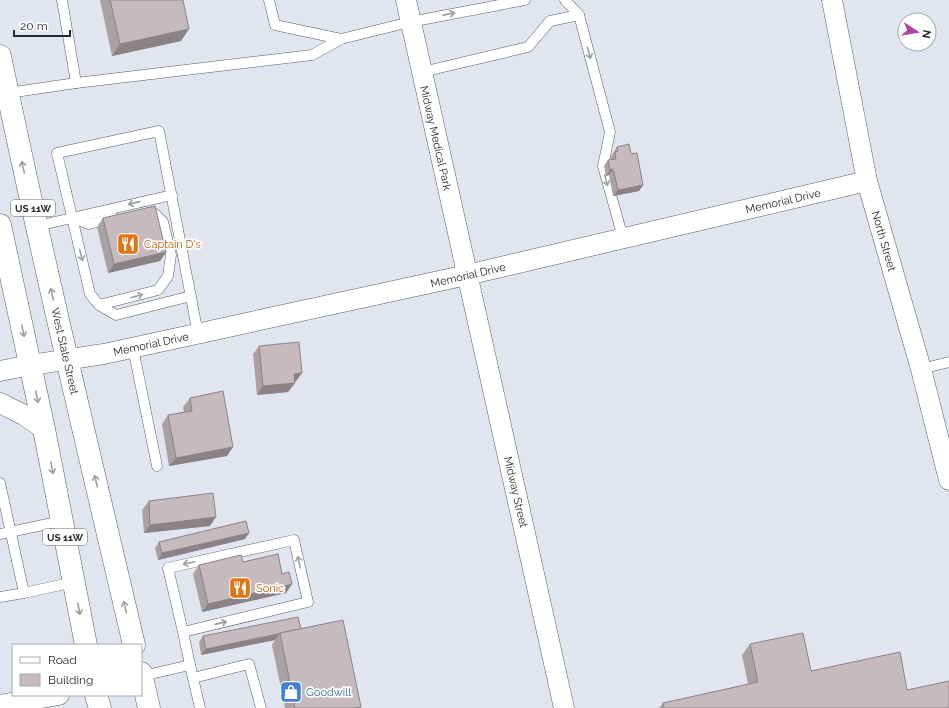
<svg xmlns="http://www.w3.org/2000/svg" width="949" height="708" font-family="Raleway,sans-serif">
<rect width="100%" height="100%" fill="#e0e5f0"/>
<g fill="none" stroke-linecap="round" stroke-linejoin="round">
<g stroke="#595d66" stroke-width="11">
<g id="lane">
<polyline points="62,0 76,83"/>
<polyline points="269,0 275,25 341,39"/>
<polyline points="565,0 579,15 610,132 603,166 623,238"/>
<polyline points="422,72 528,47 550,21 579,15"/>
<polyline points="8,93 76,83 312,55 341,39 410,22 525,0"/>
<polyline points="71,217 89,224 114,218"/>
<polyline points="37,226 172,195"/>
<polyline points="191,296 116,315 99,305 90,294 57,153 159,131 198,334"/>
<polyline points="99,305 158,290 168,276 171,255 163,222 155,214 145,212"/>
<polyline points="133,348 157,466"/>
<polyline points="921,369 949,362"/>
<polyline points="0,483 24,593 0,597"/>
<polyline points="0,534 62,521"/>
<polyline points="24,593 74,582"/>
<polyline points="183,632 308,602 294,540 168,568 183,632 190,665"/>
<polyline points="142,676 190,665 200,708"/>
<polyline points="193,678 249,664 261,708"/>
</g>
</g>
<g stroke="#595d66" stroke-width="21">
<g id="street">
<polyline points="406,0 564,708"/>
<polyline points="832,0 867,181 921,369 949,480"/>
<polyline points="0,371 31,365 104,354 467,275 867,181"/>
<polyline points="0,403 24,415 44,429"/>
<polyline points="0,705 59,695"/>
</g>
</g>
<g stroke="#595d66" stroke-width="23">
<g id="primary">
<path d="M0,56C41,253 88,449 134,645"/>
<polyline points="0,225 44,429 86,645"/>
<polyline points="141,673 149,708"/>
<polyline points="96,695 100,708"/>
</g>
</g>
<use href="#lane" stroke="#fff" stroke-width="10"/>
<use href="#street" stroke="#fff" stroke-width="20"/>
<use href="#primary" stroke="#fff" stroke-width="22"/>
</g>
<g fill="#aba0a4">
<polygon points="100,0 183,0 181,41 112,56"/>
<polygon points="617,147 631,154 643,185 639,191 613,196 609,175 606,176 604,166 608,160 611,160 610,158"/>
<polygon points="103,218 166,252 160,261 108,273 97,227"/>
<polygon points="259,346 302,373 296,381 295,382 295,383 288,392 257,395 253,354"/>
<polygon points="190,398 227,456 169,466 162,424 168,415 184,412 183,407"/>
<polygon points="149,501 210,526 144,533 142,510"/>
<polygon points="249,533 245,539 158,560 155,548 159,542"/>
<polygon points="243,562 292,584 286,593 202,612 193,574 199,565"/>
<polygon points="301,629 360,708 285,708 272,645 275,640 201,655 199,642 203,636"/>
<polygon points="750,644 811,671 907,690 949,708 659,708 663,703 748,684 742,655"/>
</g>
<g fill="#8b8286">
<polygon points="189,29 181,41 112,56 120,44"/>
<polygon points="613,169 609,175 606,176 610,170"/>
<polygon points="643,185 639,191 613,196 618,190"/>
<polygon points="166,252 160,261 108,273 114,264"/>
<polygon points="302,373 296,381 288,382 294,374"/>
<polygon points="295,383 288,392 257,395 263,386"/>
<polygon points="233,447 227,456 169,466 176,458"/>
<polygon points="216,517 210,526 144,533 150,525"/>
<polygon points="249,533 245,539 158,560 162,553"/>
<polygon points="292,584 286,593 202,612 208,604"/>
<polygon points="279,634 275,640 201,655 206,649"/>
</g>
<g fill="#c7babf" stroke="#8b8286">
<polygon points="110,0 183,0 189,29 120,44"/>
<polygon points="629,144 631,154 637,153 643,185 618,190 613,169 610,170 608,160 616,159 615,152 618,151 617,147"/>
<polygon points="155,206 166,252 114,264 103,218"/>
<polygon points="299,342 302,373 294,374 295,383 263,386 259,346"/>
<polygon points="223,391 233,447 176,458 168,415 192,411 190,398"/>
<polygon points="213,493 216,517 150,525 149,501"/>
<polygon points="246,521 249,533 162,553 159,542"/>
<polygon points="278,554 282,574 289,572 292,584 208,604 199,565 241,555 243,562"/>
<polygon points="298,617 301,629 206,649 203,636"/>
<polygon points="343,620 361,707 354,708 295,708 280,633"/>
<polygon points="803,633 811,671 900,652 907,690 949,681 949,708 664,708 663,703 758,682 750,644"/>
</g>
<defs><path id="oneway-shaft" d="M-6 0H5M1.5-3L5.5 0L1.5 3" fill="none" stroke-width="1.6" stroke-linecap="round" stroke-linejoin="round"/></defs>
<g stroke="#9e9fa0">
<use href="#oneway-shaft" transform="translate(449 14) rotate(-11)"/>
<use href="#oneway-shaft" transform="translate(589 53) rotate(75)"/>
<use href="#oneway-shaft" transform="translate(23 167) rotate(-103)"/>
<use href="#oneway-shaft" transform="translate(606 180) rotate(76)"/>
<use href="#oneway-shaft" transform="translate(134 203) rotate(167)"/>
<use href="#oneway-shaft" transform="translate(81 255) rotate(76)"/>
<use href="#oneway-shaft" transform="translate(52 294) rotate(-103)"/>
<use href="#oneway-shaft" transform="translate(137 296) rotate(-15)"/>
<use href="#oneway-shaft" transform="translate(23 331) rotate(78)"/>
<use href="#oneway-shaft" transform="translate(37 397) rotate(78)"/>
<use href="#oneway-shaft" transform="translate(52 468) rotate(79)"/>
<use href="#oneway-shaft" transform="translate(96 481) rotate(-103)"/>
<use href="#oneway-shaft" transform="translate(299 562) rotate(-102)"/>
<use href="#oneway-shaft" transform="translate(189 563) rotate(168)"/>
<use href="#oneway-shaft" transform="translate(125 607) rotate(-103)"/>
<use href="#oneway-shaft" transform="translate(79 609) rotate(79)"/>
<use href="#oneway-shaft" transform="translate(221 623) rotate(-13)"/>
</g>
<defs>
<g id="restaurant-square" transform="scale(1.15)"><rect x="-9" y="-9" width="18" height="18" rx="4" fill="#e8710a" stroke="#fff"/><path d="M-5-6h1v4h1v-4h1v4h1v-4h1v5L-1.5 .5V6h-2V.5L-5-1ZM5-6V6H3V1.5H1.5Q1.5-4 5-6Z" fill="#fff"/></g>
<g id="shop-square" transform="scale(1.15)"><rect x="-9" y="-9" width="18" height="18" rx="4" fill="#3f7fe0" stroke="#fff"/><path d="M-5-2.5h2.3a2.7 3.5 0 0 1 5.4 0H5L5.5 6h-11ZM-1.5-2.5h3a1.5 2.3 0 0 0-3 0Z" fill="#fff"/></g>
</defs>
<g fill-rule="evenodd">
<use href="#restaurant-square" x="128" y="244"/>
<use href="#restaurant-square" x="240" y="588"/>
<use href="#shop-square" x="291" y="692"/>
</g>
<g text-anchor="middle" stroke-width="3.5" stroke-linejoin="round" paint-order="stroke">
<g fill="#fff" stroke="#68696c" stroke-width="1">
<rect x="11" y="200" width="44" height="16" rx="3"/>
<rect x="43" y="529" width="44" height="16" rx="3"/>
</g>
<g font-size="10" font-weight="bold" fill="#27292d">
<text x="33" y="212">US 11W</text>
<text x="65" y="541">US 11W</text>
</g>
<g font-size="11" fill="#27292d" stroke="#fff">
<text transform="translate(436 138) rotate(77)" y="4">Midway Medical Park</text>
<text transform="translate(783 201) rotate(-13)" y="4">Memorial Drive</text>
<text transform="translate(884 241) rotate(74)" y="4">North Street</text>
<text transform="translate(468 275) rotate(-13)" y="4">Memorial Drive</text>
<text transform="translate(151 344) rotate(-12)" y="4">Memorial Drive</text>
<text transform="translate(65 351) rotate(77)" y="4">West State Street</text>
<text transform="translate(516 492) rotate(77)" y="4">Midway Street</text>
</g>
<g font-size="11" fill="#c56008" stroke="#fff" text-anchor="start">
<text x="144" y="248">Captain D's</text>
<text x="256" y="592">Sonic</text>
</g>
<g font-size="11" fill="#366cbe" stroke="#fff" text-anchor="start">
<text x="306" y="696">Goodwill</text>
</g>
</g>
<rect x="12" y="644" width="130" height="52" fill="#ffffff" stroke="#a9a9ab"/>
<rect x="20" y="657" width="20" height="6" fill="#ffffff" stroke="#a9a9ab"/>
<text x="48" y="664" font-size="12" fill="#27292d">Road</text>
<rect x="20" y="674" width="20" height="12" fill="#c7babf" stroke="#a9a9ab"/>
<text x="48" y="684" font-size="12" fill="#27292d">Building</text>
<g transform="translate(917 32) rotate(102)"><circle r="19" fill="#ffffff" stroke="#a9a9ab"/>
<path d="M0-3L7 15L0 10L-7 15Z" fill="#af43a2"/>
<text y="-6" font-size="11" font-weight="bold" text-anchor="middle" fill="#27292d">N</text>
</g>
<path d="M14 30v6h56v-6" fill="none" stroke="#27292d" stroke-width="2"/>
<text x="20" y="30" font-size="12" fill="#27292d" stroke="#ffffff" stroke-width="3" paint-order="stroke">20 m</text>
</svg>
